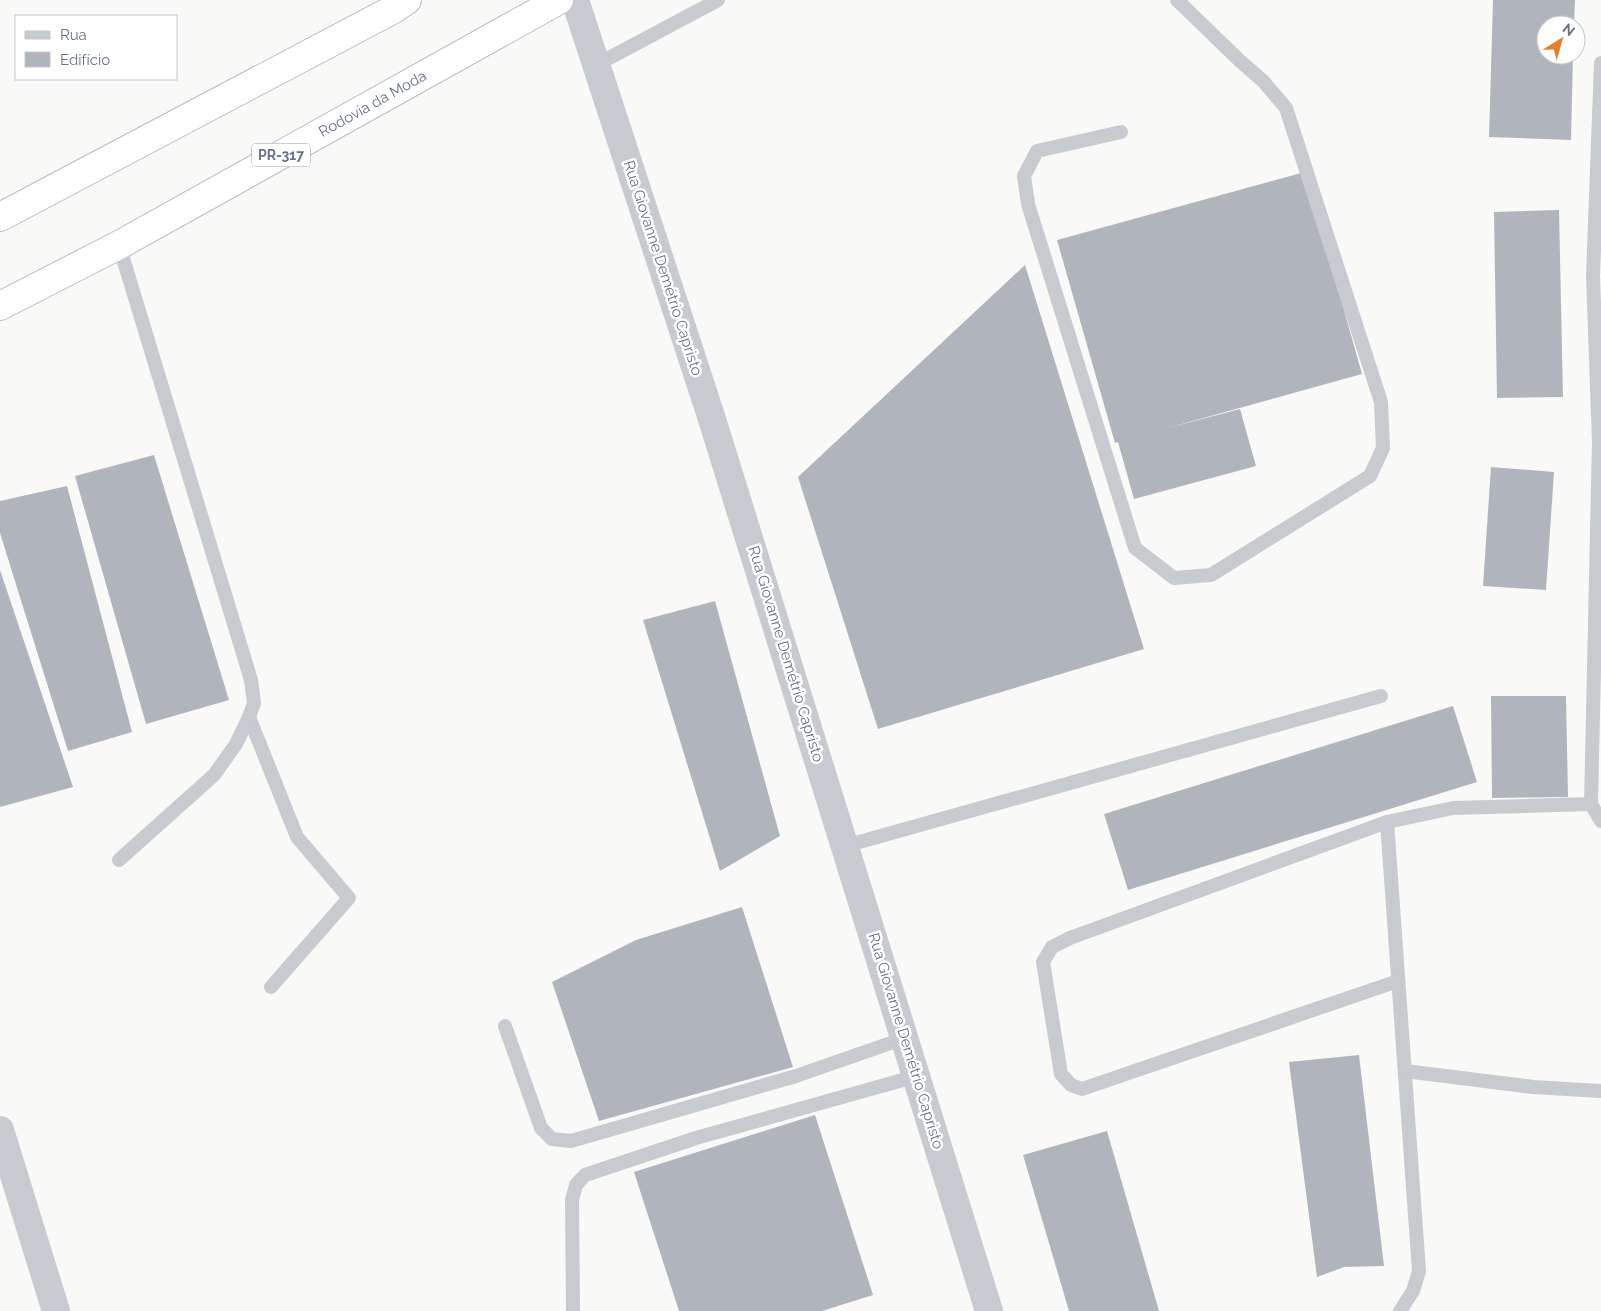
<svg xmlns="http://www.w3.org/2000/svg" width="1601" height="1311" font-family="Raleway,sans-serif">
<rect width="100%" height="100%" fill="#f9f9f7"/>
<g fill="#b0b5bd">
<polygon points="1493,0 1575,0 1574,25 1546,25 1546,55 1573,55 1571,140 1489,137"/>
<polygon points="1305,172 1362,374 1164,429 1240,409 1256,466 1134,499 1118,442 1115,443 1057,240"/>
<polygon points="1559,210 1563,397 1497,398 1494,212"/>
<polygon points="1025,265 1144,649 878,729 798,477"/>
<polygon points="154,455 229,700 146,724 75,476"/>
<polygon points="1491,467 1554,472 1546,590 1483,586"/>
<polygon points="67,486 132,732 68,751 0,533 0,501"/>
<polygon points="0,570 73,787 0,807"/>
<polygon points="715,601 780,836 720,871 643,620"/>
<polygon points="1491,696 1566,696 1568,797 1492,798"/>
<polygon points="1453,706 1477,782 1128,890 1104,814"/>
<polygon points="742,907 793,1067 599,1121 552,982 636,940"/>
<polygon points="1359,1055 1384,1266 1344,1267 1317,1277 1289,1062"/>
<polygon points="815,1115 873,1295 822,1311 679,1311 634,1172"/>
<polygon points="1107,1131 1159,1311 1069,1311 1023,1155"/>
</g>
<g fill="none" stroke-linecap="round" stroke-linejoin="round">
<g stroke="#babcc0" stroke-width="30">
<g id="highway">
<polyline points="0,217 392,10 407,0"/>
<path id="s1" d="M0,306L119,245L559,0"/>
</g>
</g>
<g stroke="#c7cace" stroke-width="14">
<polyline points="1601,63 1593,276 1599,442 1591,804 1601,821"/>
<polyline points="596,65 718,0"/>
<polyline points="1121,132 1037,151 1024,176 1028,204 1135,548 1174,578 1211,575 1370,476 1383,448 1381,402 1286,108 1263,81 1240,61 1177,0"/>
<polyline points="249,717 297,837 349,898 271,987"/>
<polyline points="1387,822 1419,1271 1413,1291 1400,1311"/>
<polyline points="845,846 1381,696"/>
<polyline points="119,860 214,775 236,744 249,717 254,703 251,680 119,245"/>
<polyline points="1398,981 1082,1089 1071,1085 1061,1074 1043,962 1052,947 1070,938 1387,822 1453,808 1591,804"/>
<polyline points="505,1026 541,1128 552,1139 571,1141 796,1076 905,1038"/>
<polyline points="1405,1071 1533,1087 1601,1091"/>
<polyline points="573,1311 572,1200 576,1185 585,1175 696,1138 917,1076"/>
</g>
<g stroke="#c7cace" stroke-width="28">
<polyline points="575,0 711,416 989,1311"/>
<polyline points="0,1130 56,1311"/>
</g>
<use href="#highway" stroke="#fff" stroke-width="28"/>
</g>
<g text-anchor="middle" stroke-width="5" stroke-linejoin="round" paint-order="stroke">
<rect fill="#fff" stroke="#959dac" stroke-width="1" x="252" y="143.5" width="58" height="23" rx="4"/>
<g font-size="14" font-weight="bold" fill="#687388">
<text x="281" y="160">PR-317</text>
</g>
<g font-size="15" fill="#687388" stroke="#fff">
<text dy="5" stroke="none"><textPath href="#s1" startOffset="424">Rodovia da Moda</textPath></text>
<text transform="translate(663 268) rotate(72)" y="5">Rua Giovanne Demétrio Capristo</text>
<text transform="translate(786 654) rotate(73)" y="5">Rua Giovanne Demétrio Capristo</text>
<text transform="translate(906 1041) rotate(73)" y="5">Rua Giovanne Demétrio Capristo</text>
</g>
</g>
<rect x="15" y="15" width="162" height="65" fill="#ffffff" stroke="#c3c7cf"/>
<rect x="25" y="31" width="25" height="8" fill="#c7cace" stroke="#c3c7cf"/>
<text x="60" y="40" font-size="15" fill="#687388">Rua</text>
<rect x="25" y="52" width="25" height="15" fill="#b0b5bd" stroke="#c3c7cf"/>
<text x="60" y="65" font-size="15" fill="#687388">Edifício</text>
<g transform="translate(1561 40) rotate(37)"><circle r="24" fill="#ffffff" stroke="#c3c7cf"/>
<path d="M0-4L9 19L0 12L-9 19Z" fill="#e47f2c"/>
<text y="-8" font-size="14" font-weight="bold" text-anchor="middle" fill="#687388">N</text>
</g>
</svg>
